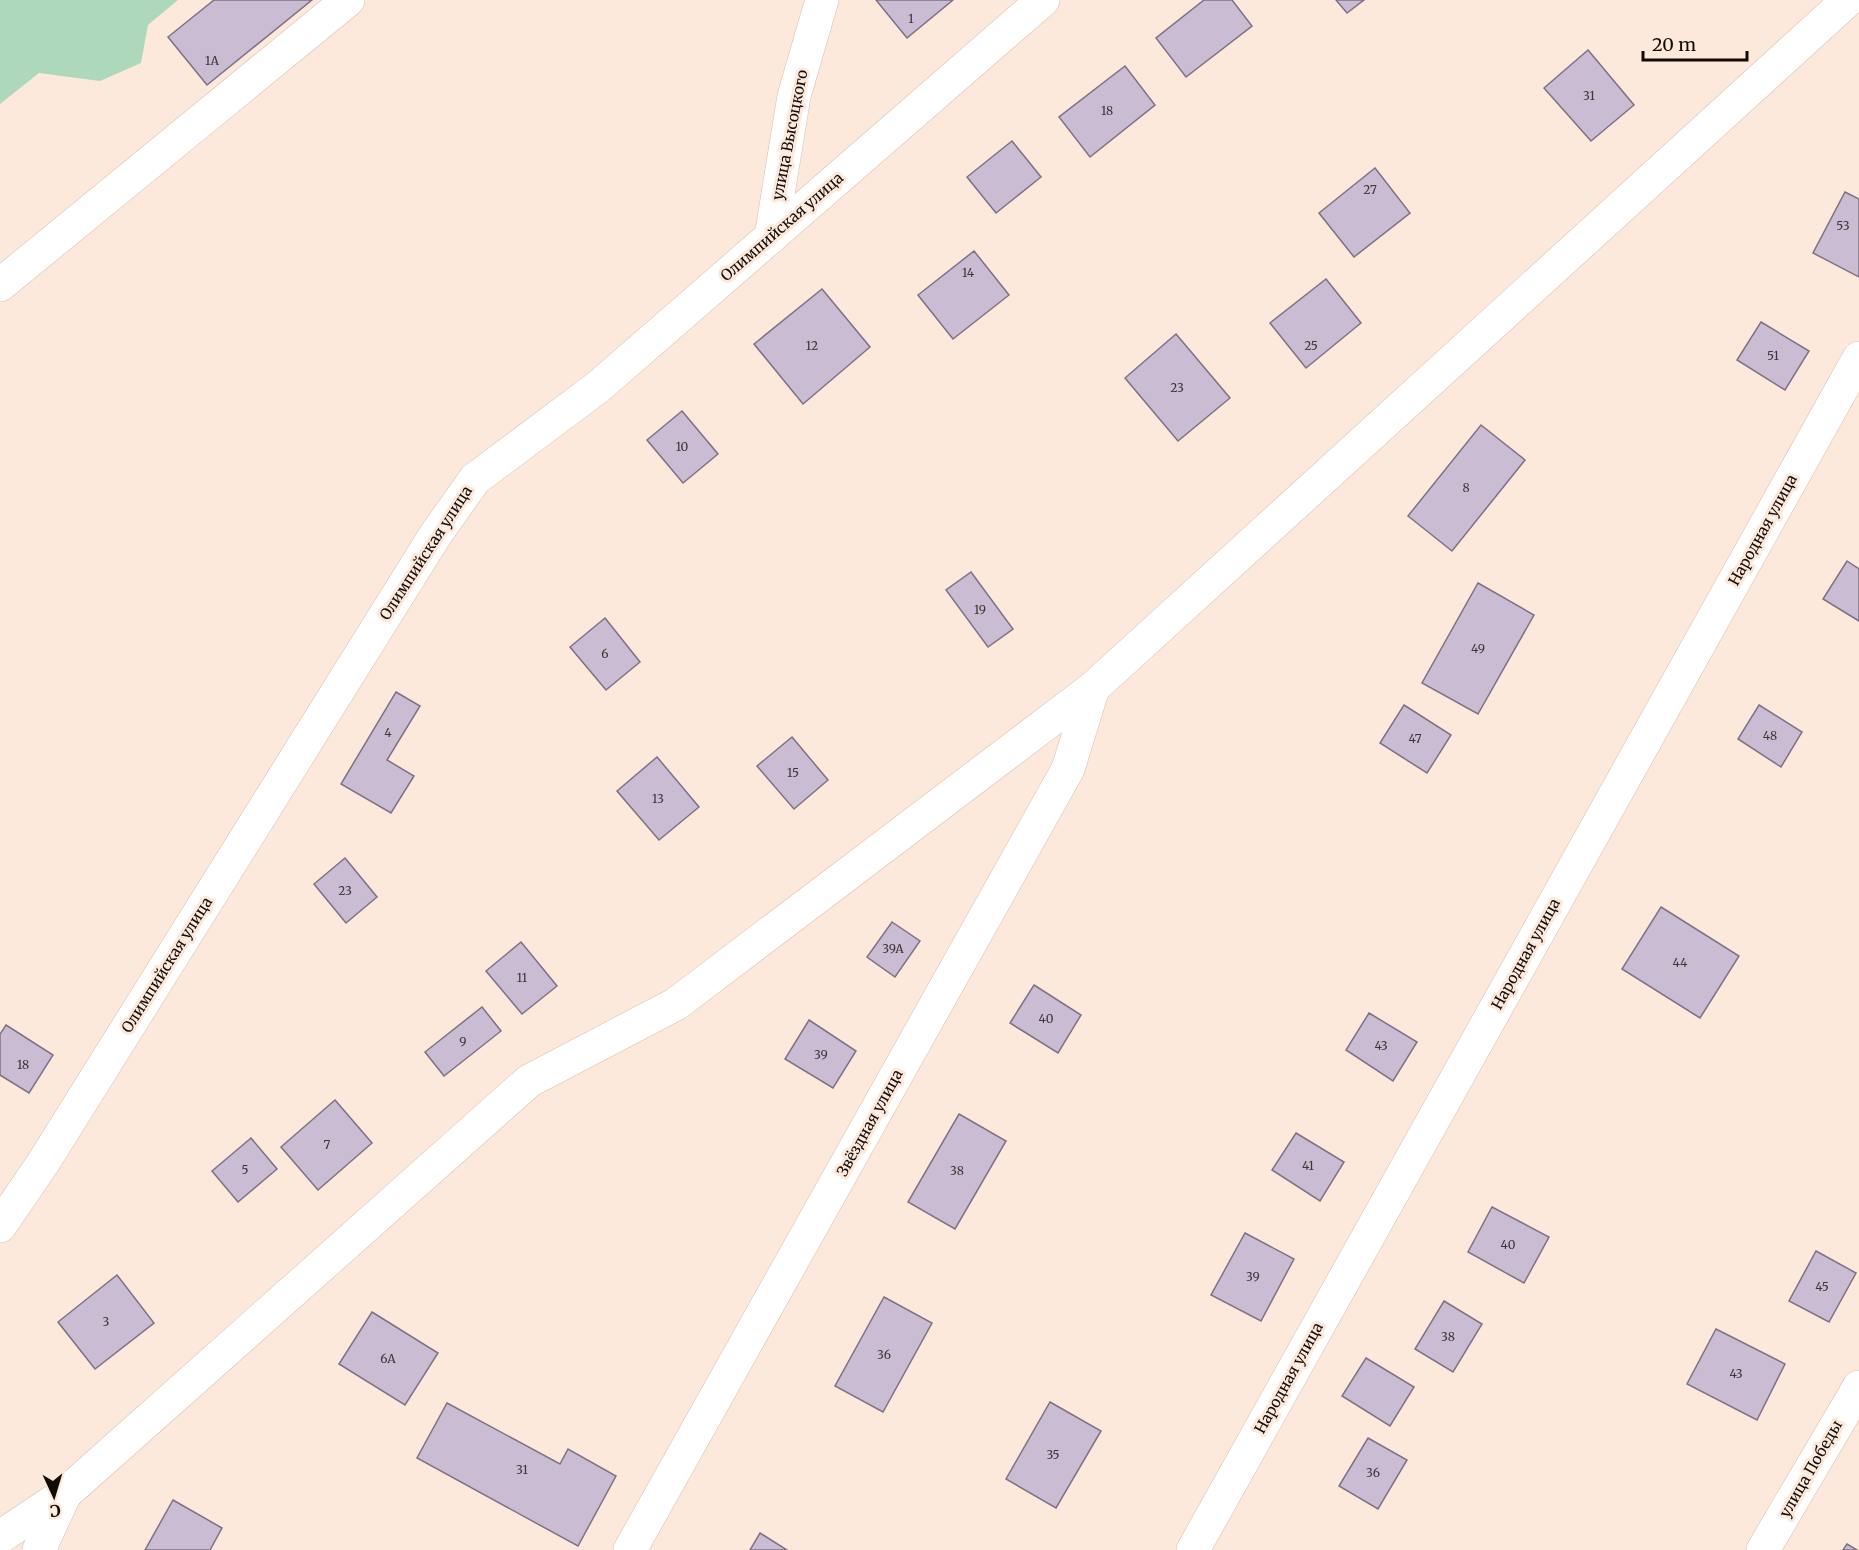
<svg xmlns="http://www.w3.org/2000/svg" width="1859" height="1550" font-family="Merriweather,serif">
<rect width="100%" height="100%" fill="#fde9db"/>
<polygon fill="#aed8bc" points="0,0 178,0 148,25 141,63 100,81 39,73 0,104"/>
<g fill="#cabcd3" stroke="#7e7186" stroke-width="1.5">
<polygon points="214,0 312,0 207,85 168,37"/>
<polygon points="876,0 953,0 907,38"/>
<polygon points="1204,0 1232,0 1252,26 1186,77 1156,38"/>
<polygon points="1336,0 1364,0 1347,13"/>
<polygon points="1588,50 1634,105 1591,141 1544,88"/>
<polygon points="1125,66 1155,105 1090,157 1059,117"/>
<polygon points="1012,141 1041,177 996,213 967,177"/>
<polygon points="1375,168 1410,213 1354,257 1319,213"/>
<polygon points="1845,192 1859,199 1859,277 1813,253"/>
<polygon points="974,251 1009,295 953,339 918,295"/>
<polygon points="1326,279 1361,323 1306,368 1270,323"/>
<polygon points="822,289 870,347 803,404 754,344"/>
<polygon points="1761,322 1809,351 1785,390 1737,360"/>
<polygon points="1176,334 1230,398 1178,441 1125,378"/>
<polygon points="682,411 718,454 683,483 647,440"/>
<polygon points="1481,425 1525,460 1452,551 1408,516"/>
<polygon points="1847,561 1859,569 1859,621 1823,599"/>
<polygon points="971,572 1013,629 988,647 946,590"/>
<polygon points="1478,583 1534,615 1478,714 1422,683"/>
<polygon points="605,618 640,662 606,690 570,647"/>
<polygon points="396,692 420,706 387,760 414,776 391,813 341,784"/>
<polygon points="1404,705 1451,735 1427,773 1380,743"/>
<polygon points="1759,705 1802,732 1781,767 1738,739"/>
<polygon points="792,737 828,780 794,809 757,766"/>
<polygon points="657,757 699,807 659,840 617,791"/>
<polygon points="345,858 377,897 346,923 314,884"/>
<polygon points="1661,907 1739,956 1700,1018 1622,969"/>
<polygon points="892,922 920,941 895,977 867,957"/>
<polygon points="521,942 557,986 522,1014 486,971"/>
<polygon points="1034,985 1081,1015 1058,1053 1010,1023"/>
<polygon points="482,1007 501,1031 444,1076 425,1052"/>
<polygon points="1369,1013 1417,1042 1393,1081 1346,1050"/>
<polygon points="809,1020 856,1051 833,1088 785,1059"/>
<polygon points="6,1025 53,1055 29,1093 0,1075 0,1034"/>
<polygon points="335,1100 372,1143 318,1190 281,1147"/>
<polygon points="959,1114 1006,1141 955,1229 908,1202"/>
<polygon points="1296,1133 1344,1162 1320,1201 1272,1170"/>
<polygon points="251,1138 277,1169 238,1202 212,1171"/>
<polygon points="1492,1207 1549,1237 1524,1283 1468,1252"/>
<polygon points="1245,1233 1294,1259 1261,1321 1211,1295"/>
<polygon points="1816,1251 1856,1273 1829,1322 1789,1301"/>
<polygon points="117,1275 154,1323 95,1369 58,1322"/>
<polygon points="884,1297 932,1323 883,1412 835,1386"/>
<polygon points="1444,1301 1482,1324 1453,1372 1415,1349"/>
<polygon points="372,1312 438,1353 405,1405 339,1364"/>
<polygon points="1716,1329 1785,1364 1757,1420 1687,1384"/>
<polygon points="1366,1358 1414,1387 1390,1426 1342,1396"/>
<polygon points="1050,1402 1101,1431 1056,1508 1006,1479"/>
<polygon points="447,1403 560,1464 568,1449 616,1476 578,1546 417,1458"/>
<polygon points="1368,1438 1407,1460 1378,1509 1339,1486"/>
<polygon points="173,1500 222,1528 210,1550 145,1550"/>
<polygon points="760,1533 787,1550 750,1550"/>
<polygon points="1847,1544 1857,1550 1843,1550"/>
</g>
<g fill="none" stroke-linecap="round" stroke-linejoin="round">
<g stroke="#d6bead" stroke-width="34">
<g id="minor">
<polyline points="771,237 794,96 822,0"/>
<polyline points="0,285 348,0"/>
<polyline points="0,1226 43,1163 436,534 475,479 598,387 1043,0"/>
<polyline points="0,1537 66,1493 529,1081 676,1004 1093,688 1848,0"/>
<polyline points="39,1550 65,1494"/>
<polyline points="630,1550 1068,769 1093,688"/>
<polyline points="1193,1550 1859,358"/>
<polyline points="1763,1550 1859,1387"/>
</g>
</g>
<use href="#minor" stroke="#fff" stroke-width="33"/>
</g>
<g text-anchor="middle" stroke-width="6" stroke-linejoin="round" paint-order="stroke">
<g font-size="12" fill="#403638">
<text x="911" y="23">1</text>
<text x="212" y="65">1А</text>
<text x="1589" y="100">31</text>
<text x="1107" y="115">18</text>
<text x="1370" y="194">27</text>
<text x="1843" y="230">53</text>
<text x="968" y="277">14</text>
<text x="812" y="350">12</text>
<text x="1311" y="350">25</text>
<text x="1773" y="360">51</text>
<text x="1177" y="392">23</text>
<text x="682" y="451">10</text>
<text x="1466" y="492">8</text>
<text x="980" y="614">19</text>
<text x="1478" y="653">49</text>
<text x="605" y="658">6</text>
<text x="388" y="737">4</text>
<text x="1770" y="740">48</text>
<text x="1415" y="743">47</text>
<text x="793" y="777">15</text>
<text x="658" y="803">13</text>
<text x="345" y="895">23</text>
<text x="893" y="953">39А</text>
<text x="1680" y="967">44</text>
<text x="522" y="982">11</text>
<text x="1046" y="1023">40</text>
<text x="463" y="1046">9</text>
<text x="1381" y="1050">43</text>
<text x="821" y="1059">39</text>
<text x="23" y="1069">18</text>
<text x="327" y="1149">7</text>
<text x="1308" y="1170">41</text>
<text x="245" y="1174">5</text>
<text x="957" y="1175">38</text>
<text x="1508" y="1249">40</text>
<text x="1253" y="1281">39</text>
<text x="1822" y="1291">45</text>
<text x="106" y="1326">3</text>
<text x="1448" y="1341">38</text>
<text x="884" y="1359">36</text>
<text x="388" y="1363">6А</text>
<text x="1736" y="1378">43</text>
<text x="1053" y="1459">35</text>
<text x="522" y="1474">31</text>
<text x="1373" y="1477">36</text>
</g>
<g font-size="15" fill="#120a05" stroke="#fde9db">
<text transform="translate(790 135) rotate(-79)" y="5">улица Высоцкого</text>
<text transform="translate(782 227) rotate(-41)" y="5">Олимпийская улица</text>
<text transform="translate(1763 530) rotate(-61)" y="5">Народная улица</text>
<text transform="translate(426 553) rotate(-57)" y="5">Олимпийская улица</text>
<text transform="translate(1526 954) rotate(-61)" y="5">Народная улица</text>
<text transform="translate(167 965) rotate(-58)" y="5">Олимпийская улица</text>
<text transform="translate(870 1123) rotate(-61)" y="5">Звёздная улица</text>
<text transform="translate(1289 1378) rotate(-61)" y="5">Народная улица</text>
<text transform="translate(1811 1469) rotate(-60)" y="5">улица Победы</text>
</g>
</g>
<g transform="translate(54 1496) rotate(176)" stroke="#fde9db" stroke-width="4.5" paint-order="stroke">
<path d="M0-4.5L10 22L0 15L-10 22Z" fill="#120a05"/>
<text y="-9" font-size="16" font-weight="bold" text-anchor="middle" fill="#120a05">С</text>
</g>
<path d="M1643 51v9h104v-9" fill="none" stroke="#120a05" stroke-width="3"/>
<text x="1652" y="51" font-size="18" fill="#120a05" stroke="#fde9db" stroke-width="4.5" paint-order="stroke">20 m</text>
</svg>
